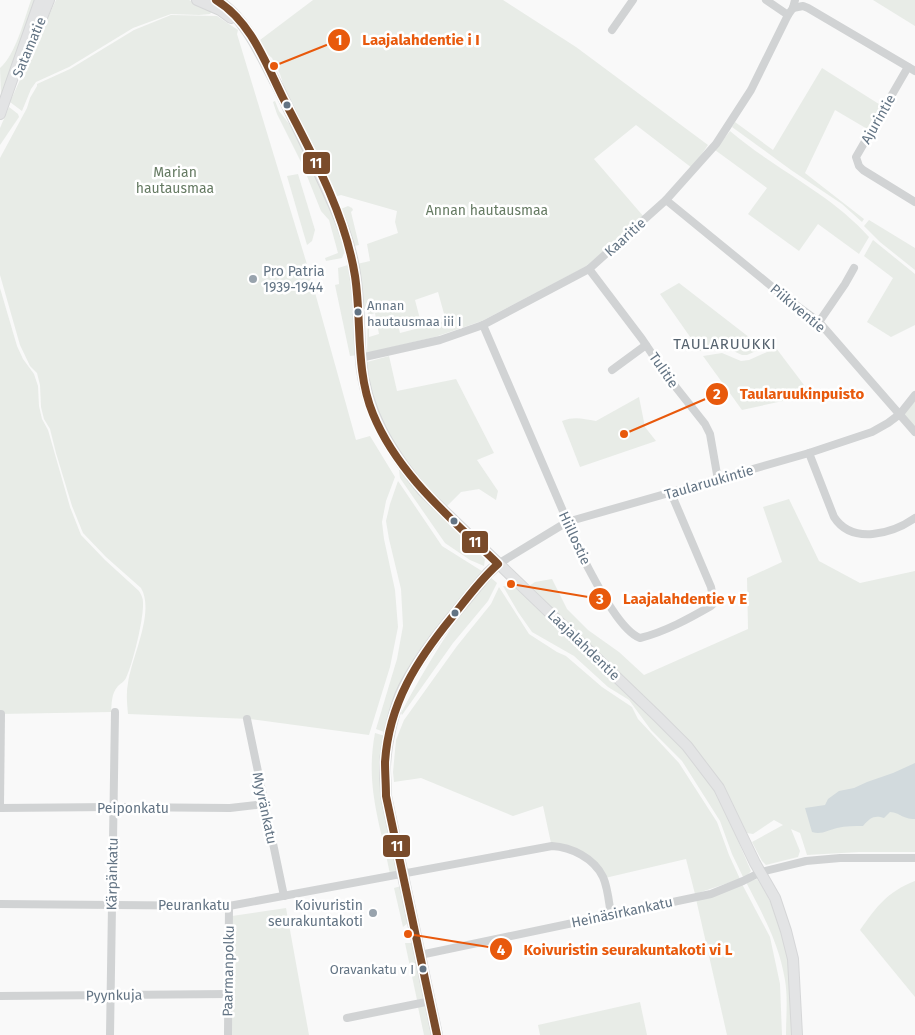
<svg xmlns="http://www.w3.org/2000/svg" width="915" height="1035" font-family="'Fira Sans',sans-serif">
<rect width="100%" height="100%" fill="#f9f9f9"/>
<g fill="#e8ece7" fill-rule="evenodd">
<path d="M31,0H36L1,96L0,68C16,54 24,20 31,0Z"/>
<polygon points="56,0 189,0 213,10 210,14 199,15 171,14 133,28 69,67 36,82 31,89 22,111 10,102"/>
<path d="M313,0H503L576,47L708,145L692,168L636,125L594,159L644,217L585,267L482,321L435,337L367,353L368,309H364L357,264L370,261L367,244L398,233L395,222L397,211L341,195L334,197L284,87L280,74L272,58L264,51L260,40ZM438,292L446,321L400,333L398,325L420,319L415,300ZM375,313L379,334L369,337V315Z"/>
<polygon points="873,0 915,0 915,26"/>
<path d="M171,15L217,16L238,30L237,34L309,271L356,440L370,436L395,477L386,501L382,522L384,539L395,590L398,627L390,667L369,735L250,719L128,714C127,703 126,693 128,683C132,656 155,612 141,588L106,557L83,533L72,506L56,453L50,429L44,419L41,407L40,385L37,373L30,366L20,345L0,275V158L27,108L30,98L37,86V84L70,69L134,30Z"/>
<polygon points="822,68 882,106 869,130 835,110 805,173 864,219 862,222 842,204 791,170 732,127 735,122 773,150"/>
<polygon points="275,101 279,111 290,125 306,156 334,219 345,251 342,258 326,261 325,258 338,253 329,220 321,211 303,166 277,114 273,102"/>
<polygon points="9,107 18,114 19,117 0,145 0,128"/>
<path d="M730,131C774,169 830,193 869,237L859,254L818,224L799,251L748,214L767,188L715,150Z"/>
<polygon points="298,174 315,230 312,241 307,245 287,176"/>
<polygon points="348,206 352,208 353,210 351,212 359,245 354,246 341,209"/>
<polygon points="869,220 915,248 915,270 880,242 864,226"/>
<polygon points="873,240 915,274 915,325 891,337 867,322 893,278 864,256"/>
<polygon points="348,265 352,279 358,355 350,356 335,285 339,284 338,268"/>
<polygon points="679,283 763,348 747,355 742,355 731,350 723,348 700,351 660,294"/>
<path d="M0,288L17,346L23,359L34,374L38,386L39,406L42,419L48,430L70,507L81,535L105,560L139,591C141,594 143,598 143,602C144,618 133,663 126,678C124,682 121,683 118,686C111,694 112,703 111,712L0,714Z"/>
<polygon points="776,348 807,389 792,399 742,410 703,356 722,353 741,361 749,360"/>
<polygon points="389,356 397,391 456,379 494,453 477,460 498,491 496,500 479,489 461,492 447,506 423,485 402,460 373,403 367,362"/>
<path d="M639,397L645,427L656,441L580,467L562,421C575,416 583,419 596,421Z"/>
<polygon points="915,399 915,428 903,413"/>
<polygon points="399,469 485,559 484,566 470,560 445,543 400,478"/>
<path d="M398,481L442,546L485,573C453,607 417,644 399,688C393,702 391,718 387,733L376,729L397,659L403,626L401,589L389,539L386,521L390,504Z"/>
<polygon points="789,499 819,561 860,583 915,571 915,852 859,852 807,855 800,833 791,829 800,851 798,857 766,865 762,861 752,842 783,825 774,820 753,834 747,833 719,785 648,703 529,586 535,582 552,579 567,609 588,630 619,652 644,675 748,629 747,578 782,562 763,507"/>
<path d="M489,576L497,583L488,601L453,643L402,715L401,713C427,664 455,619 489,576Z"/>
<polygon points="503,586 516,588 524,594 656,719 703,770 724,806 735,829 736,836 751,871 744,879 732,854 720,821 682,761 651,730 629,700 608,687 574,656 532,632 518,612"/>
<polygon points="499,587 529,634 557,652 566,656 602,687 632,707 638,719 679,763 717,822 729,855 740,879 695,894 686,859 605,878 592,861 551,843 543,806 513,816 421,778 394,782 393,772 396,740 404,720 457,646 491,604"/>
<path d="M375,733L385,736L381,769L399,872L390,874C380,822 365,786 375,733Z"/>
<path d="M757,879C789,924 793,982 793,1035H786C786,1017 788,998 785,980C779,943 763,915 746,882Z"/>
<path d="M915,881V997L860,930C877,906 887,892 915,881Z"/>
<polygon points="742,884 770,937 780,984 782,1035 727,1035 696,899"/>
<polygon points="401,886 409,922 403,927 394,888"/>
<polygon points="286,908 309,1035 231,1035 232,916"/>
<polygon points="405,943 413,943 426,998 417,1000"/>
<polygon points="640,1002 647,1035 540,1035 538,1025"/>
<polygon points="427,1006 433,1035 424,1035 418,1007"/>
</g>
<path fill="#d2dadd" d="M915,763V819C902,819 901,813 890,812L884,818C874,815 870,818 863,826C854,826 846,826 837,828C828,830 822,835 812,832L805,808L825,805L828,799L839,791L854,788L867,782L893,773Z"/>
<g fill="none" stroke-linecap="round" stroke-linejoin="round">
<g stroke="#d6d7d8" stroke-width="12">
<g id="secondary">
<polyline points="197,0 220,10 231,18"/>
<path d="M216,0C245,16 262,57 277,85C292,116 307,146 321,177C333,203 346,230 352,258C360,292 358,326 361,360C365,412 391,452 423,491L658,717L687,746L719,788L755,863L775,898L786,931L793,959L797,1035"/>
<polyline points="25,60 49,0"/>
<polyline points="0,114 40,0"/>
<path d="M437,1035L386,796C386,787 385,778 385,769C385,747 394,707 404,687C426,645 458,610 488,573L498,564"/>
</g>
</g>
<g stroke="#d1d3d4" stroke-width="8">
<polyline points="766,0 788,15"/>
<polyline points="793,8 803,6 808,8 915,71"/>
<polyline points="612,30 633,0"/>
<polyline points="908,67 856,157 859,166 863,170 915,202"/>
<polyline points="666,200 781,294 819,322 915,432"/>
<polyline points="589,269 642,339 667,376 705,424 710,434 718,480"/>
<polyline points="819,322 845,284 854,268"/>
<path d="M483,325L584,560C595,580 619,630 640,638C665,632 690,618 711,606L714,603L711,587L671,493"/>
<polyline points="360,358 440,340 483,325 589,269 666,200 716,144 751,90 788,15 793,8 795,0"/>
<polyline points="612,370 646,345"/>
<path d="M809,453L834,517C852,545 892,534 915,518"/>
<polyline points="498,564 567,522 809,453 872,432 888,423 900,414 915,395"/>
<polyline points="247,719 284,896"/>
<polyline points="0,805 1,714"/>
<polyline points="0,808 113,807 230,808 265,804"/>
<path d="M0,904L229,906L552,846C571,847 594,858 603,877C608,888 609,903 611,915"/>
<polyline points="420,955 711,894 743,881 761,872 806,861 840,858 915,858"/>
<polyline points="0,996 228,994"/>
<polyline points="347,1018 431,1001"/>
<polyline points="110,1035 115,712"/>
<polyline points="228,1035 229,906"/>
</g>
<use href="#secondary" stroke="#e3e4e5" stroke-width="10"/>
<g stroke="#fff" stroke-width="11">
<path id="bus-1" d="M216,0C251,21 266,64 283,98C312,154 345,213 355,276C362,322 355,370 373,414C398,475 452,519 498,564C481,579 467,598 453,616C417,660 389,703 385,762C385,773 386,785 386,796L437,1035"/>
</g>
<use href="#bus-1" stroke="#7a4b2a" stroke-width="8"/>
</g>
<g fill="#637484" stroke="#fff" stroke-width="2">
<circle cx="287" cy="105" r="4.5"/>
<circle cx="358" cy="312" r="4.5"/>
<circle cx="454" cy="521" r="4.5"/>
<circle cx="455" cy="613" r="4.5"/>
<circle cx="423" cy="969" r="4.5"/>
</g>
<g fill="#98a3ad" stroke="#fff" stroke-width="2">
<circle cx="253" cy="279" r="5"/>
<circle cx="373" cy="913" r="5"/>
</g>
<g text-anchor="middle" stroke-width="5" stroke-linejoin="round" paint-order="stroke">
<g font-size="13" fill="#637484" stroke="#fff" text-anchor="start">
<text x="367" y="310">Annan<tspan x="367" dy="16">hautausmaa iii I</tspan></text>
<text x="414" y="974" text-anchor="end">Oravankatu v I</text>
</g>
<g font-size="14" fill="#637484" stroke="#fff">
<text transform="translate(29 47) rotate(-67)" y="5">Satamatie</text>
<text transform="translate(878 119) rotate(-60)" y="5">Ajurintie</text>
<text transform="translate(625 237) rotate(-42)" y="5">Kaaritie</text>
<text transform="translate(798 308) rotate(40)" y="5">Piikiventie</text>
<text transform="translate(664 370) rotate(55)" y="5">Tulitie</text>
<text transform="translate(709 482) rotate(-16)" y="5">Taularuukintie</text>
<text transform="translate(575 538) rotate(65)" y="5">Hiillostie</text>
<text transform="translate(584 645) rotate(44)" y="5">Laajalahdentie</text>
<text x="133" y="813">Peiponkatu</text>
<text transform="translate(265 808) rotate(78)" y="5">Myyränkatu</text>
<text transform="translate(112 874) rotate(-89)" y="5">Kärpänkatu</text>
<text x="194" y="910">Peurankatu</text>
<text transform="translate(622 912) rotate(-12)" y="5">Heinäsirkankatu</text>
<text transform="translate(228 971) rotate(-89)" y="5">Paarmanpolku</text>
<text transform="translate(114 995) rotate(-1)" y="5">Pyynkuja</text>
</g>
<g font-size="14" fill="#667b63" stroke="#fff">
<text x="175" y="177">Marian<tspan x="175" dy="16">hautausmaa</tspan></text>
<text x="487" y="215">Annan hautausmaa</text>
</g>
<g font-size="14" fill="#637484" stroke="#fff" text-anchor="start">
<text x="263" y="276">Pro Patria<tspan x="263" dy="16">1939-1944</tspan></text>
<text x="363" y="910" text-anchor="end">Koivuristin<tspan x="363" dy="16">seurakuntakoti</tspan></text>
</g>
<g font-size="15" letter-spacing="1" fill="#56636f" stroke="#fff">
<text x="725" y="349">TAULARUUKKI</text>
</g>
</g>
<path fill="none" stroke="#e8590c" stroke-width="2" d="M274 66L339 40M624 434L717 394M511 584L600 599M408 934L501 949"/>
<g fill="#e8590c" stroke="#fff" stroke-width="2">
<circle cx="274" cy="66" r="5"/>
<circle cx="624" cy="434" r="5"/>
<circle cx="511" cy="584" r="5"/>
<circle cx="408" cy="934" r="5"/>
<circle cx="339" cy="40" r="12"/>
<circle cx="717" cy="394" r="12"/>
<circle cx="600" cy="599" r="12"/>
<circle cx="501" cy="949" r="12"/>
</g>
<g font-size="15" text-anchor="middle" font-weight="bold" fill="#fff">
<text x="339" y="45">1</text>
<text x="717" y="399">2</text>
<text x="600" y="604">3</text>
<text x="501" y="955">4</text>
</g>
<g font-size="15" text-anchor="middle" font-weight="bold" fill="#e8590c" stroke="#fff" stroke-width="5" stroke-linejoin="round" paint-order="stroke">
<text x="421" y="45">Laajalahdentie i I</text>
<text x="802" y="399">Taularuukinpuisto</text>
<text x="685" y="604">Laajalahdentie v E</text>
<text x="628" y="955">Koivuristin seurakuntakoti vi L</text>
</g>
<g stroke="#fff" stroke-width="2">
<rect x="302" y="151" width="29" height="24" rx="5" fill="#7a4b2a"/>
<rect x="461" y="530" width="28" height="24" rx="5" fill="#7a4b2a"/>
<rect x="382" y="834" width="29" height="24" rx="5" fill="#7a4b2a"/>
</g>
<g font-size="14" text-anchor="middle" font-weight="bold" fill="#fff">
<text x="316" y="168">11</text>
<text x="475" y="547">11</text>
<text x="397" y="851">11</text>
</g>
</svg>
